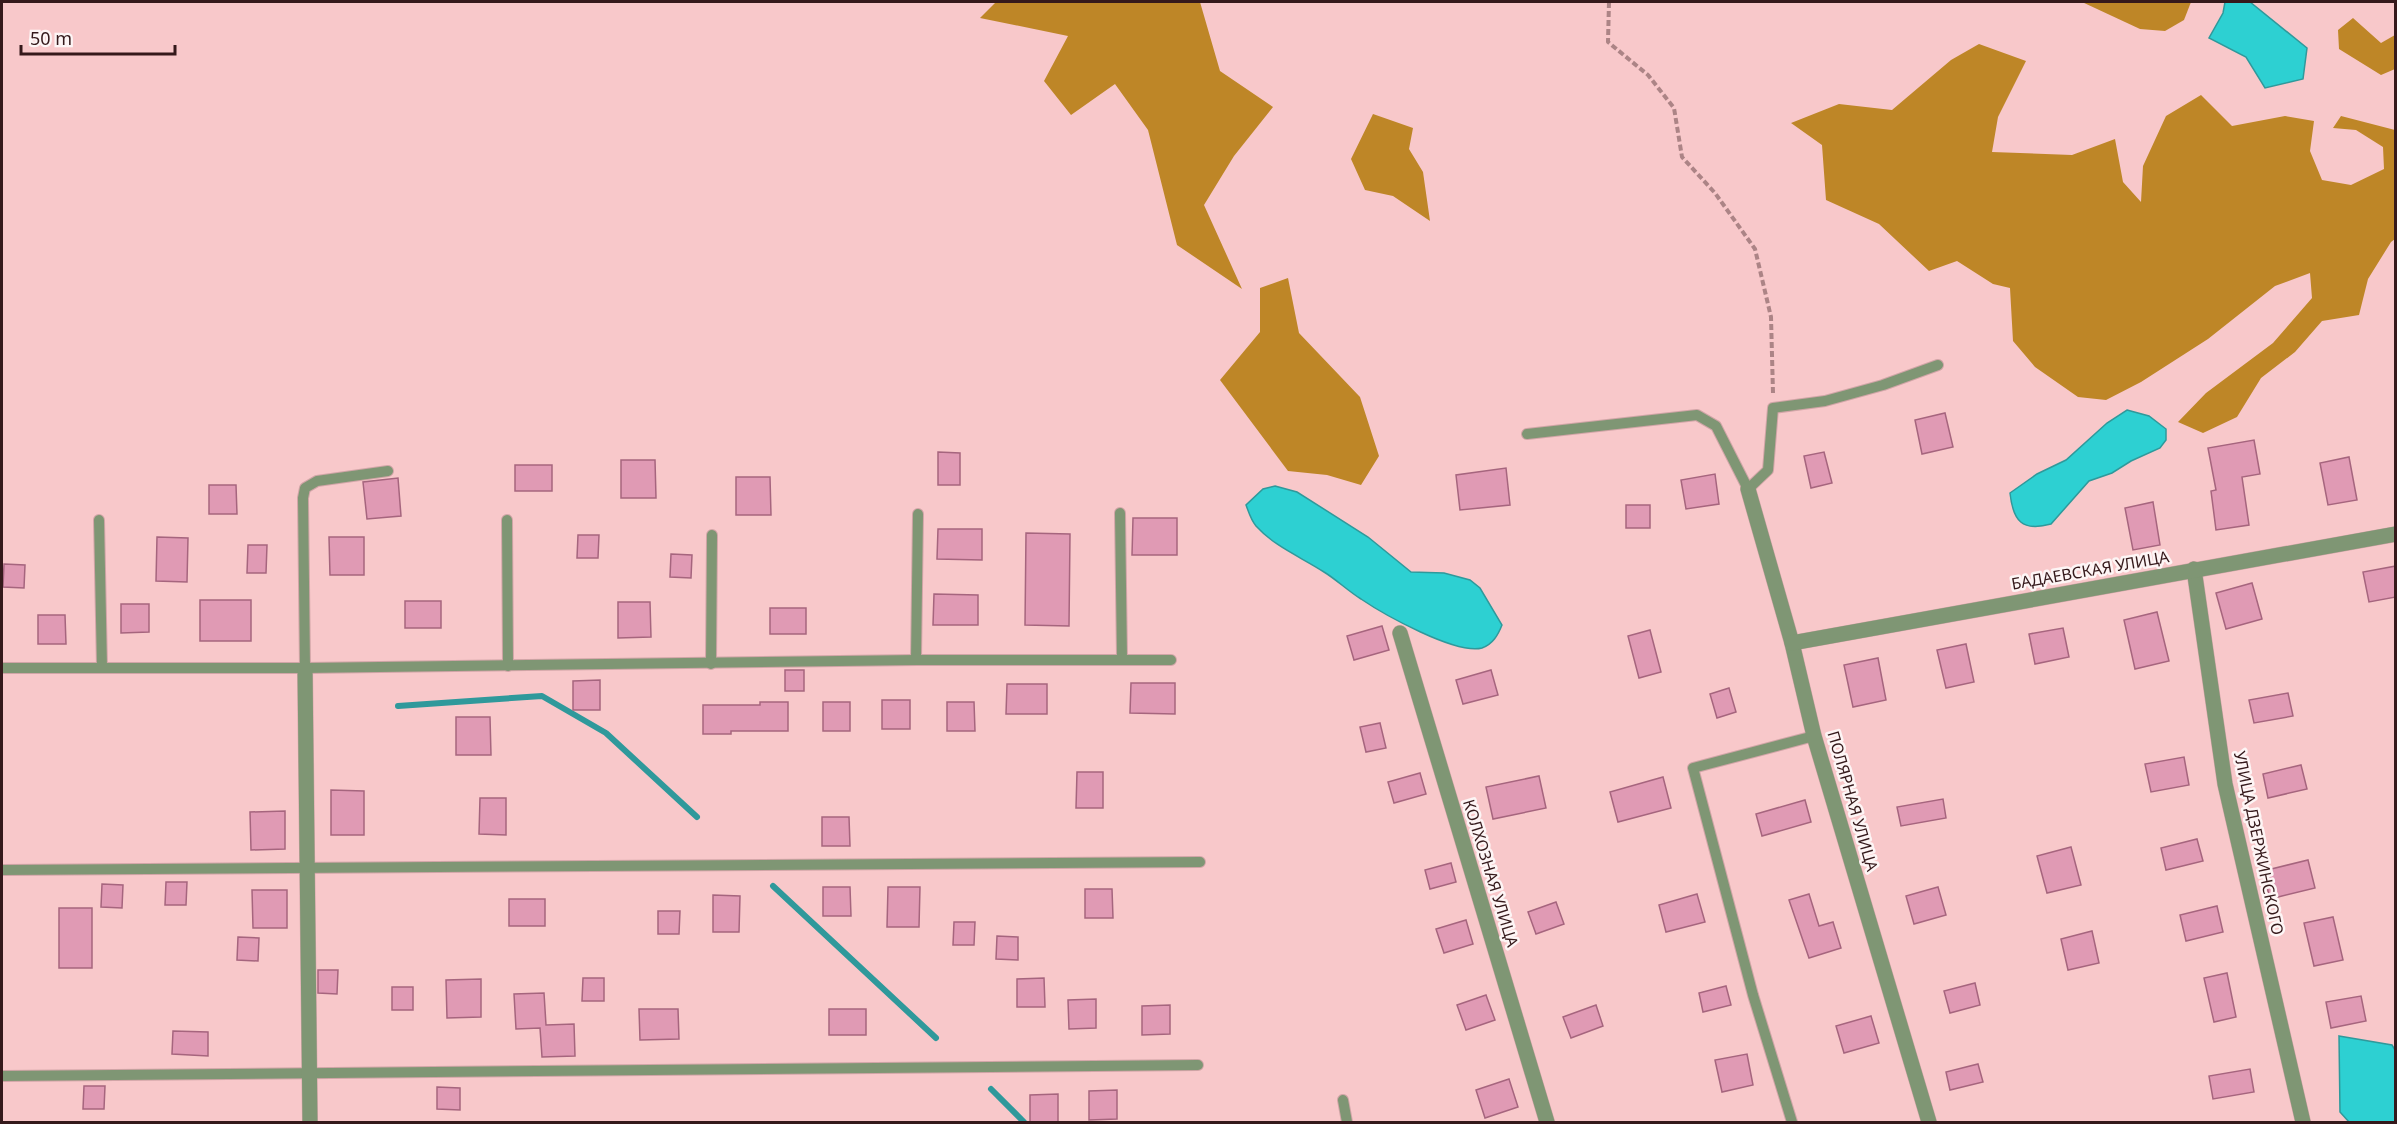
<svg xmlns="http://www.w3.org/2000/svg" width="2397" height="1124" font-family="'Noto Sans',sans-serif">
<rect width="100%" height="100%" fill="#f8c8ca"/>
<g fill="#be8627">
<polygon points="996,2 1200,2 1220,71 1273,107 1234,156 1204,205 1242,289 1177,245 1148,130 1115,84 1071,115 1044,81 1068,36 980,18"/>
<polygon points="2082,2 2191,2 2184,20 2165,31 2140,29"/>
<polygon points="2353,18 2381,43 2395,35 2395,69 2381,75 2339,49 2338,30"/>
<polygon points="1979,44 2026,61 1998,117 1992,152 2072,155 2115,139 2123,182 2141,202 2143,166 2166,116 2201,95 2232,126 2285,116 2314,121 2310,151 2322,180 2351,185 2384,169 2383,147 2356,130 2333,128 2341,116 2395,130 2395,239 2391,242 2368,279 2359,315 2322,321 2295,352 2261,378 2237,417 2203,433 2178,422 2206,393 2273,343 2312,298 2310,273 2275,286 2208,339 2141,382 2106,400 2078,397 2035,367 2013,341 2010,288 1993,284 1957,261 1929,271 1879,224 1826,200 1822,145 1791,123 1839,104 1892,110 1951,60"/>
<polygon points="1373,114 1413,128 1409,149 1423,172 1430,221 1393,196 1365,190 1351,159"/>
<polygon points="1288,278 1299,333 1360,397 1379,456 1361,485 1327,475 1288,471 1220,380 1260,332 1260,288"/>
</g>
<g fill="#2dd0d2" stroke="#2f999b" stroke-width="1.5">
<polygon points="2225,2 2250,2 2307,48 2303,79 2265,88 2246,57 2209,38 2223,13"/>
<path d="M2127,410L2149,416L2166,429V440L2160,448L2131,461L2112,473L2089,481L2051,524C2022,532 2013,521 2010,493L2037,474L2066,460L2107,423Z"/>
<path d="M1275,486L1297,492L1368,537L1411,572L1444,573L1470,580L1480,588L1502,625C1498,635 1493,644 1482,648C1456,655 1383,614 1361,599C1348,591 1337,580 1324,572C1301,557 1275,547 1256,526C1251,520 1249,513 1246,505L1263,489Z"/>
<polygon points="2339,1036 2392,1045 2395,1050 2395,1122 2349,1122 2340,1112"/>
</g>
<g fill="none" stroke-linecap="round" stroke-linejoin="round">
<g stroke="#2f999b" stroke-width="6">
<polyline points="398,706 542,696 606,733 697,817"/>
<polyline points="773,886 936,1038"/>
<polyline points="991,1089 1024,1122"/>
</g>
</g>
<g fill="#e09ab4" stroke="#a6657e" stroke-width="1.5">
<polygon points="1945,413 1953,447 1922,454 1915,420"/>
<polygon points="2254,440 2260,474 2242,477 2249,525 2216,530 2211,491 2216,490 2208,448"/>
<polygon points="938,452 960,453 960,485 938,485"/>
<polygon points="1824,452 1832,483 1811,488 1804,456"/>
<polygon points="2349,457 2357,500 2328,505 2320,463"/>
<polygon points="621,460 655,460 656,498 621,498"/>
<rect x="515" y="465" width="37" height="26"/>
<polygon points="1506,468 1510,505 1460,510 1456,475"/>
<polygon points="1715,474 1719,504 1686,509 1681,480"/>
<polygon points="736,477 770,477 771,515 736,515"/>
<polygon points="398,478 401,516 367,519 363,482"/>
<polygon points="209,485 236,485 237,514 209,514"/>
<polygon points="2153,502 2160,545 2133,550 2125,508"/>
<rect x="1626" y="505" width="24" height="23"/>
<polygon points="1133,518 1177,518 1177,555 1132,555"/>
<polygon points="938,529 982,529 982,560 937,559"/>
<polygon points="1026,533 1070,534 1069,626 1025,625"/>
<polygon points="578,535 599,535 598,558 577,558"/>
<polygon points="157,537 188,538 187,582 156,581"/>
<polygon points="329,537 364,537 364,575 330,575"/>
<polygon points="248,545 267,545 266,573 247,573"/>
<polygon points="671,554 692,555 691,578 670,577"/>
<polygon points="4,564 25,565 24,588 3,587"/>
<polygon points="2396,566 2396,597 2369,602 2363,572"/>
<polygon points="2252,583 2262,619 2226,629 2216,593"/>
<polygon points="934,594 978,595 978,625 933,625"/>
<rect x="200" y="600" width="51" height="41"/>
<rect x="405" y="601" width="36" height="27"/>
<polygon points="618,602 650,602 651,637 618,638"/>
<polygon points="121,604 149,604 149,632 121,633"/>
<rect x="770" y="608" width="36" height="26"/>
<polygon points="2157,612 2169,661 2135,669 2124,620"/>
<polygon points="38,615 65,615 66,644 38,644"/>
<polygon points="1382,626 1389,650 1354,660 1347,636"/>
<polygon points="2063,628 2069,657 2035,664 2029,634"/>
<polygon points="1650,630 1661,672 1639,678 1628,636"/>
<polygon points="1966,644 1974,682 1946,688 1937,650"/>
<polygon points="1878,658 1886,700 1853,707 1844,665"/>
<rect x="785" y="670" width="19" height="21"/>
<polygon points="1491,670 1498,695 1463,704 1456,680"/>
<polygon points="600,680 600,710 573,710 573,681"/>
<polygon points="1131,683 1175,683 1175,714 1130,713"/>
<polygon points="1007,684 1047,684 1047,714 1006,714"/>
<polygon points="1729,688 1736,712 1717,718 1710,694"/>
<polygon points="2288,693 2293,716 2254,723 2249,700"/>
<rect x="882" y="700" width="28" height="29"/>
<polygon points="760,702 788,702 788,731 731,731 731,734 703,734 703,705 760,705"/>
<rect x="823" y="702" width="27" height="29"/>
<polygon points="947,702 974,702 975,731 947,731"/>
<polygon points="456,717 490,717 491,755 456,755"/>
<polygon points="1380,723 1386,748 1366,752 1360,727"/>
<polygon points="2184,757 2189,785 2151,792 2145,764"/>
<polygon points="2301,765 2307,789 2268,798 2263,774"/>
<polygon points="1077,772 1103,772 1103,808 1076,808"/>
<polygon points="1420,773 1426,794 1394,803 1388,782"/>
<polygon points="1539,776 1546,808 1493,819 1486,787"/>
<polygon points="1663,777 1671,808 1618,822 1610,792"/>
<polygon points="331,790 364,791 364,835 331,835"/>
<polygon points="480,798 506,798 506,835 479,834"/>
<polygon points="1943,799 1946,818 1901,826 1897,807"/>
<polygon points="1805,800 1811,822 1762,836 1756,814"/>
<polygon points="285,811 285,849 251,850 250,812"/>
<polygon points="822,817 849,817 850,846 822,846"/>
<polygon points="2197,839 2203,861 2166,870 2161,848"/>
<polygon points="2071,847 2081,885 2047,893 2037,856"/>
<polygon points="2308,860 2315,888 2270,899 2263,871"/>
<polygon points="1451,863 1456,882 1430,889 1425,870"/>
<polygon points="166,882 187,882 186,905 165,905"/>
<polygon points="102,884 123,885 122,908 101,907"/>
<polygon points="823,887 850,887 851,916 823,916"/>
<polygon points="888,887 920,887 919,927 887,927"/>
<polygon points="1938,887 1946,915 1914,924 1906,896"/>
<polygon points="1085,889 1112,889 1113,918 1085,918"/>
<polygon points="252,890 287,890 287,928 253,928"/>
<polygon points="1697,894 1705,922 1666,932 1659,905"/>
<polygon points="1809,894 1819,926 1833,922 1841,948 1809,958 1789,900"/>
<polygon points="713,895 740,896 739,932 713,932"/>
<rect x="509" y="899" width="36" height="27"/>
<polygon points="1556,902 1564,924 1536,934 1528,912"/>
<polygon points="2217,906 2223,932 2186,941 2180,915"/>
<rect x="59" y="908" width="33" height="60"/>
<polygon points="658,911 680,911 679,934 658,934"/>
<polygon points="2333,917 2343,960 2314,966 2304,923"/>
<polygon points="1466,920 1473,944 1444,953 1436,929"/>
<polygon points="954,922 975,922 974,945 953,945"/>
<polygon points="2092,931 2099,963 2068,970 2061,939"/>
<polygon points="997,936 1018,937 1018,960 996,959"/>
<polygon points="238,937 259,938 258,961 237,960"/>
<polygon points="318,970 338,970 337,994 318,993"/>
<polygon points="2227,973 2236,1017 2214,1022 2204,978"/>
<polygon points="583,978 604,978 604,1001 582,1001"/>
<polygon points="1044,978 1045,1007 1017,1007 1017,979"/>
<polygon points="481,979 481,1017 447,1018 446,980"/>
<polygon points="1975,983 1980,1005 1950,1013 1944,991"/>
<polygon points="1726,986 1731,1005 1703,1012 1699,993"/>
<rect x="392" y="987" width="21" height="23"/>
<polygon points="544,993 546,1025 574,1024 575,1056 542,1057 540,1028 516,1029 514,994"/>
<polygon points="1486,995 1495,1020 1466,1030 1457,1005"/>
<polygon points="2361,996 2366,1021 2331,1028 2326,1002"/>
<polygon points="1096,999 1096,1028 1069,1029 1068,1000"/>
<polygon points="1170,1005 1170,1034 1142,1035 1142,1006"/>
<polygon points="1596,1005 1603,1026 1571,1038 1563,1017"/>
<polygon points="639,1009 678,1009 679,1039 640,1040"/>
<rect x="829" y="1009" width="37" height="26"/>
<polygon points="1871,1016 1879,1043 1844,1053 1836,1026"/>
<polygon points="173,1031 208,1032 208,1056 172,1054"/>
<polygon points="1747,1054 1753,1085 1722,1092 1715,1060"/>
<polygon points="1978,1064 1983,1082 1950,1090 1946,1072"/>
<polygon points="2250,1069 2254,1092 2213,1099 2209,1076"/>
<polygon points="1509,1079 1518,1107 1485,1118 1476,1090"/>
<polygon points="84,1086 105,1086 104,1109 83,1109"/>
<polygon points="437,1087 460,1088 460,1110 437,1109"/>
<polygon points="1117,1090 1117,1119 1089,1120 1089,1091"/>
<polygon points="1058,1094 1058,1122 1030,1122 1030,1095"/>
</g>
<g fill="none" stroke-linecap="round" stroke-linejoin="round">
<g stroke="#d1a5a7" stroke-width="12">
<g id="lane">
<polyline points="1527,434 1697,415 1716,426 1748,489 1768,470 1773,408 1825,401 1883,385 1938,365"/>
<polyline points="1120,513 1122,659"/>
<polyline points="99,520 102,668"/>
<polyline points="507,520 508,666"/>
<polyline points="916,660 918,514"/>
<polyline points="711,664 712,535"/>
<polyline points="2,668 305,668 916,660 1171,660"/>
<polyline points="305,668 303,498 305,488 317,481 388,471"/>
<polyline points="2,870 1200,862"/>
<polyline points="2,1076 1198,1065"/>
<polyline points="1343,1100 1347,1122"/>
<polyline points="1792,1122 1753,995 1693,768 1814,736"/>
</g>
</g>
<g stroke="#d1a5a7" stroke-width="16">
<g id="street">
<polyline points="1748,489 1792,643 1814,736 1929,1122"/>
<polyline points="2194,569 2225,784 2303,1122"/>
<polyline points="1400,633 1547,1122"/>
<polyline points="1792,643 2396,534"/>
<polyline points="305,668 310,1122"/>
</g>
</g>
<polyline stroke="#ac8486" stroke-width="4" stroke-dasharray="6 3" stroke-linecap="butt" points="1609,2 1608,42 1648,75 1674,108 1682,157 1715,193 1755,249 1771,317 1773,393"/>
<use href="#lane" stroke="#7f9674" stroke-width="10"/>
<use href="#street" stroke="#7f9674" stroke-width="15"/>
</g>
<g text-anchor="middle" stroke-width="5" stroke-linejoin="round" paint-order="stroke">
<g font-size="16" fill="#35191b" stroke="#fdf5f5">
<text transform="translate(2090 570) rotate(-10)" y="6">БАДАЕВСКАЯ УЛИЦА</text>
<text transform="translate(1853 801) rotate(74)" y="6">ПОЛЯРНАЯ УЛИЦА</text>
<text transform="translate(2259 843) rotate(78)" y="6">УЛИЦА ДЗЕРЖИНСКОГО</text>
<text transform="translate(1491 873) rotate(73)" y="6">КОЛХОЗНАЯ УЛИЦА</text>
</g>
</g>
<rect width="2397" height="1124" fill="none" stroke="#35191b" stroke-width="6"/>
<path d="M21 45v9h154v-9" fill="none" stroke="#35191b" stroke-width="3"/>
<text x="30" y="45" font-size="18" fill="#35191b" stroke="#fdf5f5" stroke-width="4.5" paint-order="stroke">50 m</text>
</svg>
